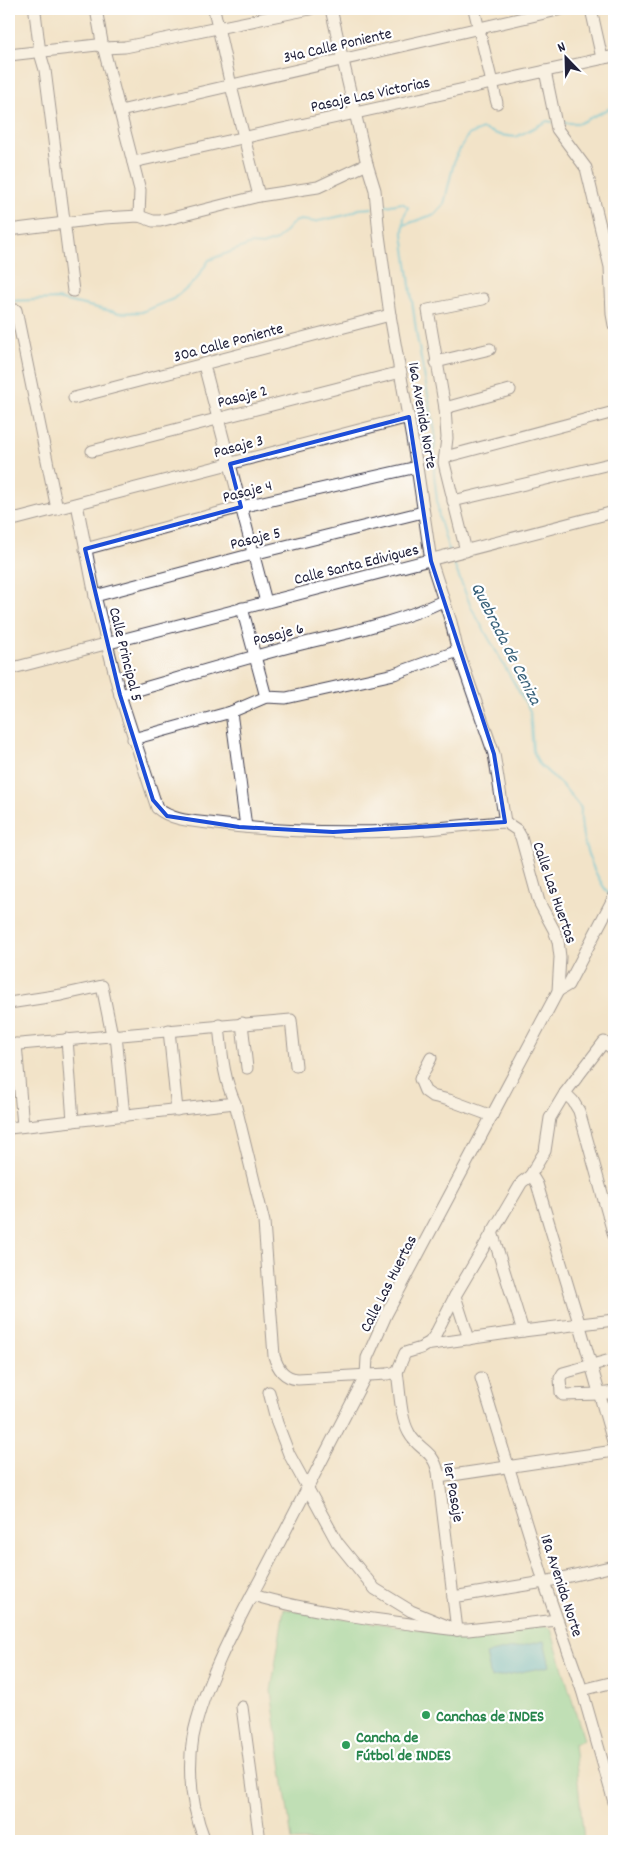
<svg xmlns="http://www.w3.org/2000/svg" width="623" height="1850" font-family="Dekko,sans-serif">
<rect width="100%" height="100%" fill="#fff"/>
<filter id="ink" filterUnits="userSpaceOnUse"><feTurbulence type="fractalNoise" baseFrequency=".02" numOctaves="2"/><feDisplacementMap in="SourceGraphic" scale="10" xChannelSelector="R" yChannelSelector="G"/><feConvolveMatrix kernelMatrix="1 2 1 2 8 2 1 2 1" color-interpolation-filters="sRGB"/></filter>
<filter id="wash" filterUnits="userSpaceOnUse"><feTurbulence type="fractalNoise" baseFrequency=".0096" numOctaves="4" result="noise"/><feDisplacementMap in="SourceGraphic" scale="20" xChannelSelector="R" yChannelSelector="G"/><feGaussianBlur stdDeviation="1.12" result="paint"/><feColorMatrix in="noise" values="0 0 0 0 0 0 0 0 0 0 0 0 0 0 0 0 0 1.4 0 .05"/><feComposite in="paint" operator="in"/></filter>
<g filter="url(#wash)">
<rect width="100%" height="100%" fill="#f2e3c8"/>
<polygon fill="#83d99d" stroke="#527e6c" points="284,1609 463,1636 544,1626 551,1629 584,1740 574,1743 584,1841 292,1841 271,1691"/>
<polygon fill="#59c0d7" stroke="#3e7189" points="544,1641 550,1666 491,1678 486,1654"/>
<g fill="none" stroke-linecap="round" stroke-linejoin="round">
<g stroke="#59c0d7" stroke-width="2.5">
<polyline points="560,123 580,123 614,106"/>
<polyline points="380,207 402,203 408,207 404,217 403,234 417,337 435,432 434,474 439,517 449,551"/>
<polyline points="404,225 435,214 444,204 455,158 468,135 483,129 500,135 516,137 547,121 552,122"/>
<polyline points="9,301 57,299 120,313 142,312 173,299 196,280 209,260 251,244 262,245 277,240 294,222 301,220 314,222 346,215 359,209 372,208"/>
<path d="M452,559L471,607L530,711L533,751L539,764L564,787L581,808C579,838 592,872 610,896"/>
</g>
</g>
</g>
<g filter="url(#ink)">
<g fill="none" stroke-linecap="round" stroke-linejoin="round">
<g stroke="#413f50" stroke-width="13">
<g id="minor">
<polyline points="96,9 102,42 140,190 139,216"/>
<polyline points="214,9 231,86 259,196"/>
<polyline points="331,9 367,164 375,190 379,235 390,315 417,467 431,561 451,622 457,648 494,754 505,822"/>
<polyline points="474,9 497,103"/>
<polyline points="591,9 602,58"/>
<polyline points="35,12 40,53 45,70 73,291"/>
<polyline points="9,55 97,45 104,48 125,47 310,9"/>
<polyline points="545,71 557,129 586,168 610,267 612,314 614,325"/>
<polyline points="120,111 562,9"/>
<polyline points="133,162 614,56"/>
<polyline points="9,230 104,218 139,216 153,221 160,221 259,196 318,187 367,164"/>
<polyline points="16,310 57,509"/>
<polyline points="436,362 490,349"/>
<polyline points="204,365 266,602"/>
<polyline points="74,398 390,315"/>
<polyline points="445,408 510,390"/>
<polyline points="92,451 401,372"/>
<polyline points="445,457 614,412"/>
<polyline points="453,501 614,463"/>
<path d="M77,504L95,596L120,695L157,808C174,822 196,821 217,824C276,832 336,833 395,831C432,830 468,824 505,822L517,830L521,837L539,902L554,930L558,941L560,957L558,991L386,1315L367,1358L366,1375C331,1442 297,1508 263,1574C237,1623 204,1683 193,1737C187,1773 192,1808 205,1841"/>
<polyline points="9,515 17,519 409,417"/>
<polyline points="85,549 241,507 417,467"/>
<polyline points="466,551 444,463 447,438 445,408 428,310 483,299"/>
<polyline points="95,596 253,554 423,512"/>
<polyline points="242,608 266,697"/>
<polyline points="9,669 614,512"/>
<path d="M120,695C176,679 232,662 289,647C341,634 395,624 443,601"/>
<polyline points="231,712 246,827"/>
<polyline points="133,739 231,712 266,697 286,698 394,674 458,651"/>
<polyline points="558,991 568,985 614,897"/>
<polyline points="9,1003 61,995 102,986 112,1035"/>
<polyline points="242,1023 247,1068"/>
<path d="M219,1025C222,1054 223,1077 235,1103L264,1222L274,1356C278,1369 284,1378 298,1379L387,1374L397,1372C400,1390 400,1417 409,1433C418,1450 433,1449 438,1472L457,1630"/>
<polyline points="169,1030 177,1110"/>
<polyline points="116,1035 124,1116"/>
<polyline points="67,1039 73,1121"/>
<polyline points="16,1044 23,1126"/>
<polyline points="9,1045 291,1020 296,1066"/>
<polyline points="614,1050 604,1042 565,1093 573,1101 579,1111 614,1236"/>
<polyline points="431,1058 420,1079 425,1091 432,1096 449,1100 492,1116"/>
<polyline points="9,1128 235,1103"/>
<polyline points="530,1176 545,1151 550,1118 565,1093"/>
<polyline points="492,1232 523,1331"/>
<polyline points="455,1296 469,1339"/>
<polyline points="425,1345 523,1331 614,1320"/>
<polyline points="614,1359 563,1373 560,1378 561,1393 563,1395 600,1394 614,1392"/>
<polyline points="397,1372 405,1353 421,1348 430,1342 435,1335 455,1296 522,1182 530,1176 534,1179 537,1184 580,1326 614,1445"/>
<polyline points="481,1378 544,1582 582,1690 614,1802"/>
<polyline points="269,1392 277,1423 289,1454 337,1542 375,1589 411,1611 457,1630"/>
<polyline points="439,1477 614,1451"/>
<path d="M252,1595C319,1614 388,1621 457,1630H468L557,1620"/>
<polyline points="453,1597 544,1582 614,1566"/>
<polyline points="582,1690 614,1682"/>
<polyline points="242,1707 260,1841"/>
</g>
</g>
<use href="#minor" stroke="#fff" stroke-width="11"/>
</g>
</g>
<path d="M0 0H623V1850H0ZM409,417L431,561L494,754L505,822L333,832L239,827L167,816L153,800L120,695L85,549L241,507L230,464Z" fill="#f2e3c8" fill-opacity=".55" fill-rule="evenodd"/>
<path fill="none" stroke="#1d4ed8" stroke-width="4" stroke-linejoin="round" d="M409,417L431,561L494,754L505,822L333,832L239,827L167,816L153,800L120,695L85,549L241,507L230,464Z"/>
<g fill="#2e9e5b" stroke="#fff" stroke-width="2">
<circle cx="426" cy="1715" r="5"/>
<circle cx="346" cy="1745" r="5"/>
</g>
<g text-anchor="middle" stroke-width="4.5" stroke-linejoin="round" paint-order="stroke">
<g font-size="16" fill="#22223b" stroke="#fff">
<text transform="translate(337 44) rotate(-13)" y="6">34a Calle Poniente</text>
<text transform="translate(370 93) rotate(-12)" y="6">Pasaje Las Victorias</text>
<text transform="translate(228 341) rotate(-15)" y="6">30a Calle Poniente</text>
<text transform="translate(242 395) rotate(-14)" y="6">Pasaje 2</text>
<text transform="translate(424 415) rotate(80)" y="6">16a Avenida Norte</text>
<text transform="translate(238 445) rotate(-15)" y="6">Pasaje 3</text>
<text transform="translate(247 490) rotate(-14)" y="6">Pasaje 4</text>
<text transform="translate(255 537) rotate(-14)" y="6">Pasaje 5</text>
<text transform="translate(356 563) rotate(-14)" y="6">Calle Santa Edivigues</text>
<text transform="translate(278 633) rotate(-15)" y="6">Pasaje 6</text>
<text transform="translate(127 654) rotate(76)" y="6">Calle Principal 5</text>
<text transform="translate(556 892) rotate(71)" y="6">Calle Las Huertas</text>
<text transform="translate(387 1283) rotate(-63)" y="6">Calle Las Huertas</text>
<text transform="translate(455 1492) rotate(80)" y="6">1er Pasaje</text>
<text transform="translate(563 1585) rotate(72)" y="6">18a Avenida Norte</text>
</g>
<g font-size="16" font-weight="bold" fill="#27864d" stroke="#fff" text-anchor="start">
<text x="436" y="1721">Canchas de INDES</text>
<text x="356" y="1742">Cancha de<tspan x="356" dy="18">Fútbol de INDES</tspan></text>
</g>
<g font-size="18" font-style="italic" fill="#386179" stroke="#fff">
<text transform="translate(507 643) rotate(63)" y="6">Quebrada de Ceniza</text>
</g>
</g>
<rect width="623" height="1850" fill="none" stroke="#fff" stroke-width="30"/>
<g transform="translate(566 58) rotate(337)" stroke="#ffffff" stroke-width="4" paint-order="stroke">
<path d="M0-4L9 19L0 12L-9 19Z" fill="#22223b"/>
<text y="-8" font-size="14" font-weight="bold" text-anchor="middle" fill="#22223b">N</text>
</g>
</svg>
